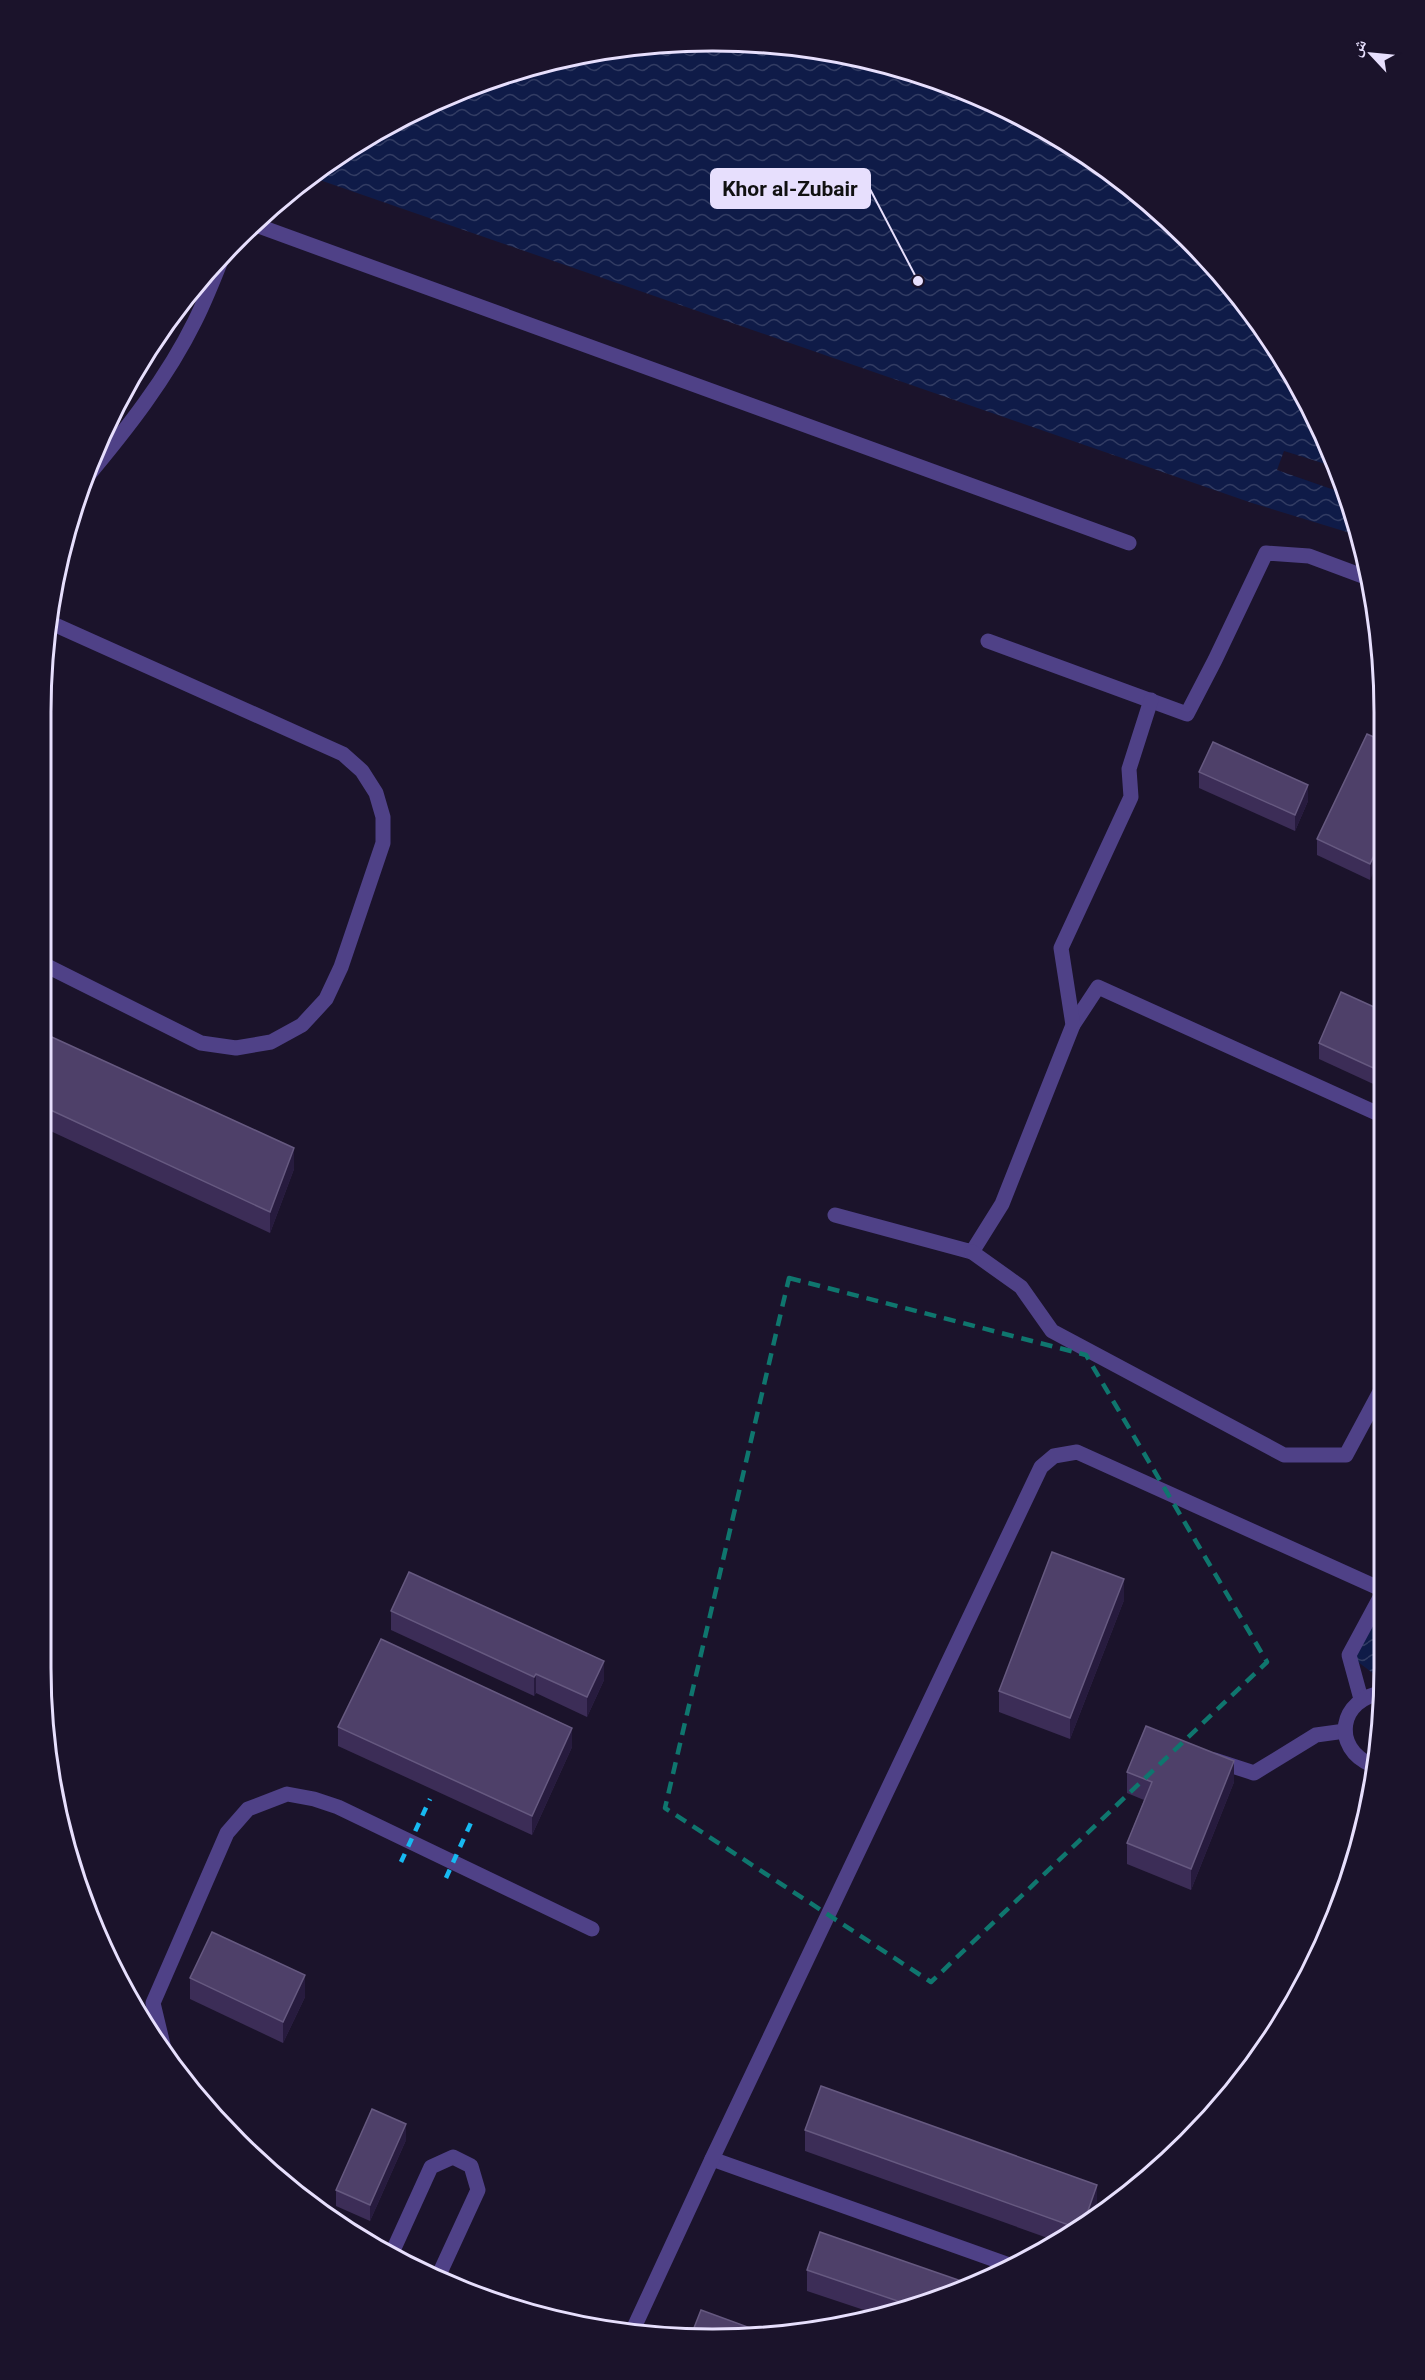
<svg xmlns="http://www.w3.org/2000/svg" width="1425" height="2380" font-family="Roboto,'Noto Naskh Arabic',sans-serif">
<defs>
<pattern id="water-waves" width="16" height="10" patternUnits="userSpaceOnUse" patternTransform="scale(1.5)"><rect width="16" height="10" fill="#0f1b48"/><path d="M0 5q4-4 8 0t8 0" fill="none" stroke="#323c63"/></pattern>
</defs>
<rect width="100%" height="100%" fill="#1b132b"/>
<g fill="url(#water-waves)">
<polygon points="713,41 844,53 970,92 1086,154 1218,269 1295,377 1360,536 1252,503 311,177 339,154 456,92 582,53"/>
<polygon points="1383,1588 1383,1681 1349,1655"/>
</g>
<polygon fill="#1b132b" points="1284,451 1332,466 1343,493 1277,470"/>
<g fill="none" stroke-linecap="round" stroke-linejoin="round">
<g stroke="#4f4187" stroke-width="15">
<polyline points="253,224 1129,543"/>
<path d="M85,479C126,430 167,378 195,321C206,299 215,276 224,253"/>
<polyline points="988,641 1187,714 1215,660 1266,553 1309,556 1368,578"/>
<polyline points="43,964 201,1043 236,1048 271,1042 302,1025 326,999 341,967 383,843 383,817 376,793 362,771 343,754 51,623"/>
<polyline points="1073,1025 1098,987 1383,1116"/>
<polyline points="835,1215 972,1252 1002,1204 1073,1025 1061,948 1131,797 1129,769 1151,700"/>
<polyline points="972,1252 1021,1287 1052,1331 1284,1455 1346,1455 1383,1386"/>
<polyline points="1361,1699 1349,1655 1383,1592"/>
<polyline points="1214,1760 1254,1773 1316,1735 1345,1731"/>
<path d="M1372,1765C1331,1748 1339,1698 1383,1693"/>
<polyline points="165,2053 153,2003 227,1833 248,1809 287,1794 314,1799 338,1807 592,1929"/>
<polyline points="712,2159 1015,2267"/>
<polyline points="391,2255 431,2167 453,2157 471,2166 478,2190 437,2279"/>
<polyline points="631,2334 712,2159 1041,1467 1054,1456 1077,1452 1383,1590"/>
</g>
<g stroke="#17b9f1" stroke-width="4.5" stroke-dasharray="9 8" stroke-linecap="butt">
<polyline points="401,1862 430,1799"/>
<polyline points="446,1878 474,1816"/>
</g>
</g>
<g fill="#3c2d57">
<polygon points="1383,741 1370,880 1317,855 1317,839"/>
<polygon points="1199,772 1308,801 1295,831 1199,788"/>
<polygon points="1383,1011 1382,1088 1319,1059 1319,1043"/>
<polygon points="43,1033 294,1169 270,1233 44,1128"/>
<polygon points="1124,1600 1070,1739 999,1712 999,1691"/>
<polygon points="391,1611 604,1680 587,1717 536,1693 534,1696 391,1630"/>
<polygon points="338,1727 572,1747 532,1835 338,1746"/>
<polygon points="1127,1772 1234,1782 1191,1890 1127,1864 1127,1843 1144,1800 1127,1793"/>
<polygon points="190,1978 305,1997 283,2043 190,1999"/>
<polygon points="805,2130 1097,2206 1093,2219 1056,2241 805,2151"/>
<polygon points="406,2140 370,2221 336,2206 336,2190"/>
<polygon points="807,2270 964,2289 928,2304 879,2315 807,2291"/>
</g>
<g fill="#271b3e">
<polygon points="1308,785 1308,801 1295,831 1295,815"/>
<polygon points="1383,836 1383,852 1370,880 1370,864"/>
<polygon points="1383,1069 1383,1085 1382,1088 1382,1072"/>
<polygon points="294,1148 294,1169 270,1233 270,1212"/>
<polygon points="1124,1579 1124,1600 1070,1739 1070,1718"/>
<polygon points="604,1661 604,1680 587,1717 587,1697"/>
<polygon points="536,1674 536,1693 534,1696 534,1677"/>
<polygon points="572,1728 572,1747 532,1835 532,1816"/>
<polygon points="1234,1761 1234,1782 1191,1890 1191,1869"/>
<polygon points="305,1975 305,1997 283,2043 283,2022"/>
<polygon points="406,2124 406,2140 370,2221 370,2205"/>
<polygon points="1097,2185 1097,2206 1093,2219 1083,2225"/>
</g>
<g fill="#4e4069" stroke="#665980" stroke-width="1.5">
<polygon points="1367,734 1383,741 1383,836 1370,864 1317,839"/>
<polygon points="1213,742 1308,785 1295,815 1199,772"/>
<polygon points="1341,992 1383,1011 1383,1069 1382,1072 1319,1043"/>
<polygon points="43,1033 294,1148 270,1212 44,1107"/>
<polygon points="1052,1552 1124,1579 1070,1718 999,1691"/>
<polygon points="409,1572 604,1661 587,1697 536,1674 534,1677 391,1611"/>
<polygon points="381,1639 572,1728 532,1816 338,1727"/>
<polygon points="1146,1726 1234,1761 1191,1869 1127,1843 1152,1782 1127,1772"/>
<polygon points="212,1932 305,1975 283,2022 190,1978"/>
<polygon points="821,2086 1097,2185 1083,2225 1077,2228 805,2130"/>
<polygon points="372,2109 406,2124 370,2205 336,2190"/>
<polygon points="820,2232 964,2282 961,2290 928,2304 915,2307 807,2270"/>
<polygon points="701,2310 772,2336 712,2339 690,2338"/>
</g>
<path fill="none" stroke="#0f766e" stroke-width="4.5" stroke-dasharray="12 8" stroke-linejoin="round" d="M789,1278L1086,1355L1267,1662L931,1982L665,1808Z"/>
<path d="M0 0H1425V2380H0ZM712 51H713A661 661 0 0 1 1374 712V1668A661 661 0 0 1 713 2329H712A661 661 0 0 1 51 1668V712A661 661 0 0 1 712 51Z" fill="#1b132b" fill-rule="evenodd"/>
<path fill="none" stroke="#e7dffd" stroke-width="3" d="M712 51H713A661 661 0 0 1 1374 712V1668A661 661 0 0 1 713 2329H712A661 661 0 0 1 51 1668V712A661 661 0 0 1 712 51Z"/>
<path fill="none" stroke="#e7dffd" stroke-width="2" d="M918 281L870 189"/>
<circle fill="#e7dffd" stroke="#1b132b" stroke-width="2" cx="918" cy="281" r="6"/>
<rect fill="#e7dffd" stroke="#e7dffd" stroke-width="2" x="711" y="169" width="159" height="39" rx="6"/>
<g font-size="21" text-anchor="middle" font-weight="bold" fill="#111">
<text x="790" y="196">Khor al-Zubair</text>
</g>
<g transform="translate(1371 54) rotate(296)" stroke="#1b132b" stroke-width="4.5" paint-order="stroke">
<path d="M0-4.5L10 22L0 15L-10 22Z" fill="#e7dffd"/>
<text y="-9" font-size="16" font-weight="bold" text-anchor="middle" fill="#e7dffd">ش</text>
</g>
</svg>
